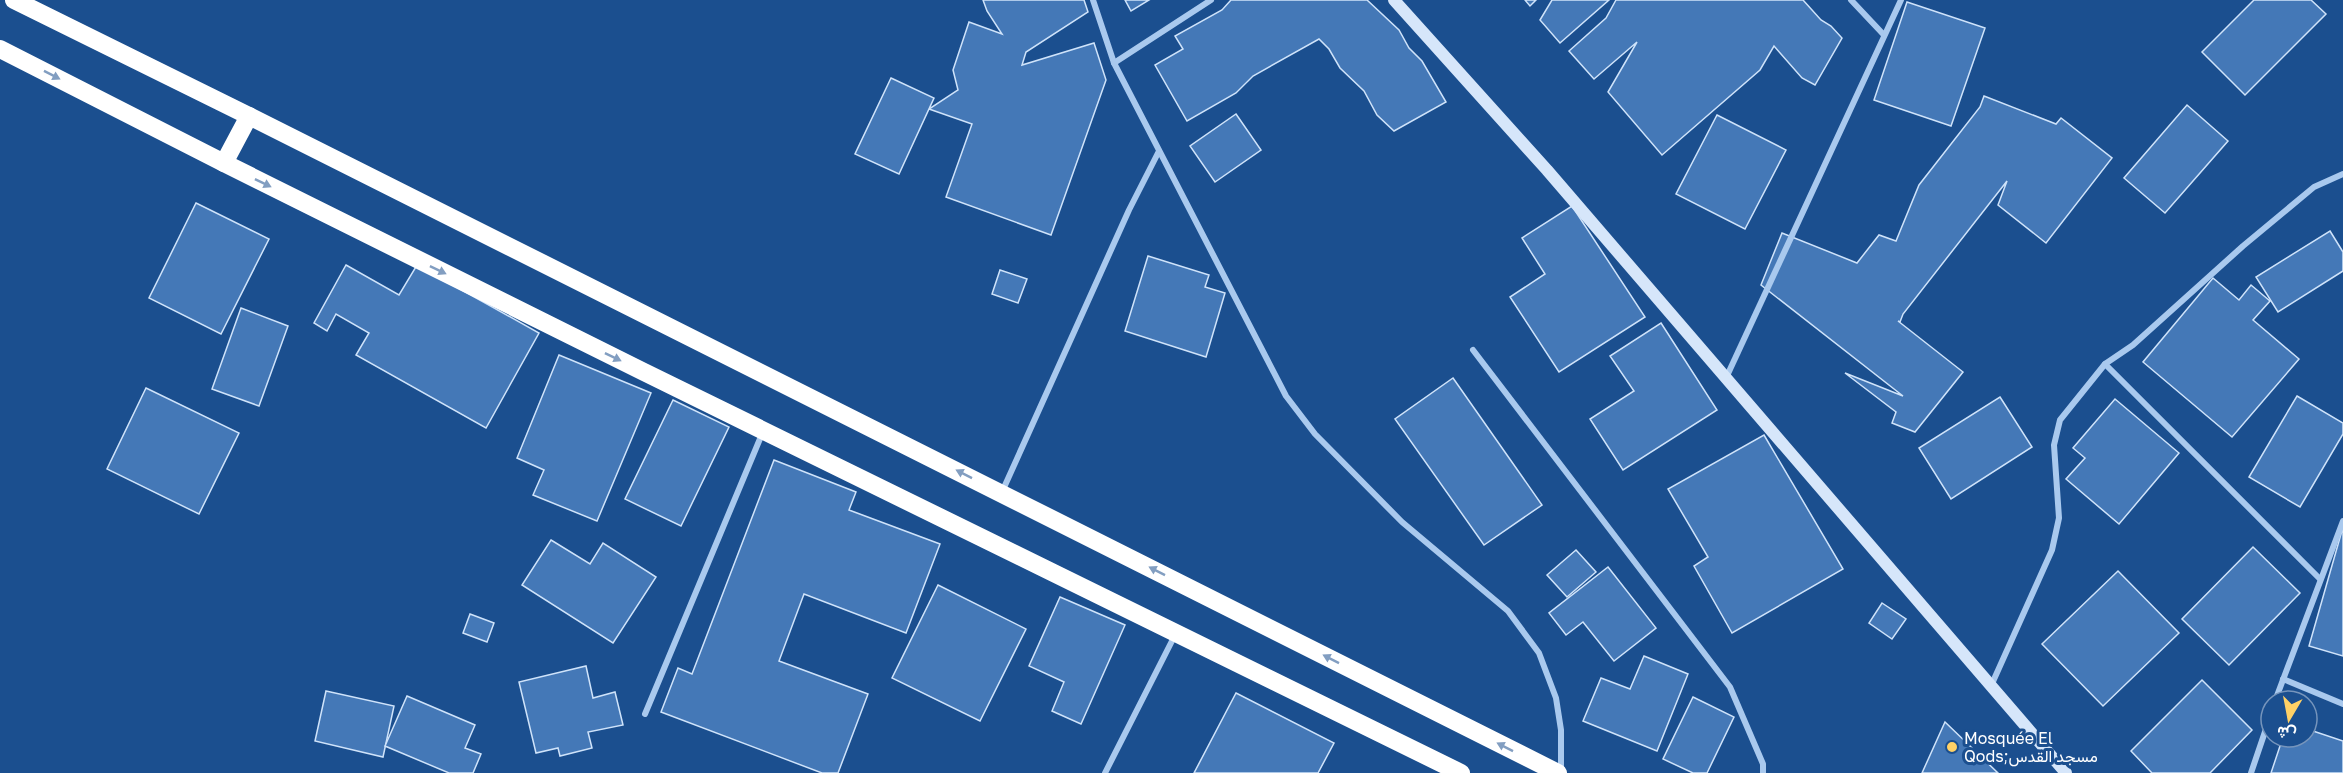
<svg xmlns="http://www.w3.org/2000/svg" width="2343" height="773" font-family="'Golos Text',Vazirmatn,sans-serif">
<rect width="100%" height="100%" fill="#1b4f8f"/>
<g fill="#4478b7" stroke="#cfe3fa" stroke-width="1.5">
<polygon points="983,0 1084,0 1088,12 1026,52 1022,65 1094,43 1106,80 1051,235 946,197 972,124 929,109 958,90 953,70 969,22 1002,34 987,11"/>
<polygon points="1125,0 1149,0 1131,11"/>
<polygon points="1231,0 1367,0 1399,30 1409,48 1422,61 1446,102 1394,131 1377,115 1364,91 1340,68 1329,49 1319,39 1253,76 1236,93 1187,121 1155,65 1183,49 1175,36 1222,10"/>
<polygon points="1525,0 1536,0 1530,6"/>
<polygon points="1552,0 1609,0 1560,43 1540,20"/>
<polygon points="1616,0 1803,0 1821,20 1831,26 1842,38 1815,85 1802,78 1774,46 1760,70 1662,155 1608,92 1637,42 1594,79 1569,51 1606,18"/>
<polygon points="2254,0 2311,0 2326,14 2245,95 2202,52"/>
<polygon points="1907,2 1985,28 1951,126 1874,100"/>
<polygon points="891,78 934,98 899,174 855,154"/>
<polygon points="1984,96 2056,124 2061,118 2112,158 2046,243 1998,205 2007,181 1903,314 1900,322 1898,321 1963,372 1915,432 1892,423 1896,412 1845,373 1903,396 1761,285 1782,233 1857,263 1879,235 1896,241 1919,185 1980,107"/>
<polygon points="2187,105 2228,141 2165,213 2124,178"/>
<polygon points="1236,114 1261,150 1215,182 1190,146"/>
<polygon points="1717,115 1786,150 1745,229 1676,194"/>
<polygon points="196,203 269,239 221,334 149,298"/>
<polygon points="1572,206 1645,317 1559,372 1510,297 1545,274 1522,238"/>
<polygon points="2330,231 2343,252 2343,271 2278,312 2256,277"/>
<polygon points="1148,256 1209,275 1205,287 1225,293 1206,357 1125,331"/>
<polygon points="346,265 399,295 417,265 539,333 486,428 356,355 369,333 336,314 327,331 314,323"/>
<polygon points="1000,270 1027,279 1018,303 992,294"/>
<polygon points="2213,278 2239,300 2251,285 2270,301 2253,320 2299,359 2232,437 2143,362"/>
<polygon points="241,308 288,326 259,406 212,389"/>
<polygon points="1661,323 1717,410 1623,470 1590,419 1634,391 1610,356"/>
<polygon points="559,355 651,393 597,521 533,495 544,470 517,458"/>
<polygon points="1453,378 1542,505 1484,545 1395,419"/>
<polygon points="146,388 239,433 199,514 107,469"/>
<polygon points="2297,396 2343,423 2343,434 2300,507 2249,477"/>
<polygon points="2000,397 2032,447 1951,499 1919,448"/>
<polygon points="2115,399 2179,453 2119,524 2066,479 2085,458 2073,448"/>
<polygon points="673,400 729,427 681,526 625,499"/>
<polygon points="1764,435 1843,569 1732,633 1694,566 1708,557 1668,489"/>
<polygon points="774,460 856,492 849,510 940,544 906,633 804,594 779,661 868,694 838,773 822,773 661,712 678,668 692,674"/>
<polygon points="2343,527 2343,656 2309,646"/>
<polygon points="551,540 590,564 603,543 656,577 613,643 522,585"/>
<polygon points="2253,547 2300,593 2229,665 2182,619"/>
<polygon points="1576,550 1596,572 1567,597 1547,575"/>
<polygon points="1608,567 1656,628 1614,661 1583,622 1566,635 1549,613"/>
<polygon points="2118,571 2179,633 2103,706 2042,644"/>
<polygon points="938,585 1026,629 980,721 892,678"/>
<polygon points="1060,597 1125,625 1081,724 1052,711 1064,682 1029,666"/>
<polygon points="1882,603 1906,619 1892,639 1869,623"/>
<polygon points="470,614 494,623 487,642 463,633"/>
<polygon points="1644,656 1688,674 1657,751 1583,721 1601,678 1630,689"/>
<polygon points="586,666 593,698 615,692 623,725 588,732 592,748 560,756 558,748 536,753 519,682"/>
<polygon points="2202,680 2252,730 2210,773 2152,773 2131,751"/>
<polygon points="326,691 394,706 383,757 315,741"/>
<polygon points="1236,693 1334,743 1318,773 1194,773"/>
<polygon points="407,696 475,725 465,748 481,754 473,773 449,773 385,746"/>
<polygon points="1693,697 1734,717 1707,773 1693,773 1663,759"/>
<polygon points="1945,722 1998,773 1922,773"/>
<polygon points="2307,729 2343,741 2343,773 2271,773 2283,737 2307,737"/>
</g>
<g fill="none" stroke-linecap="round" stroke-linejoin="round">
<g stroke="#a9c9ee" stroke-width="6">
<polyline points="1093,0 1114,63 1286,396 1315,434 1402,522 1508,611 1539,653 1556,698 1561,730 1561,772"/>
<polyline points="1851,0 1884,35"/>
<polyline points="1114,63 1211,0"/>
<polyline points="1473,350 1730,687 1763,764 1763,773"/>
<polyline points="2105,364 2320,579"/>
<polyline points="1726,378 1901,0"/>
<polyline points="1002,492 1129,210 1159,151"/>
<polyline points="2283,679 2343,704"/>
<polyline points="1991,686 2052,550 2059,518 2054,445 2060,420 2105,364 2133,345 2243,246 2314,187 2343,174"/>
<polyline points="2275,701 2343,521"/>
<polyline points="645,714 762,434"/>
<polyline points="1105,773 1175,635"/>
<polyline points="2251,773 2271,714"/>
</g>
<polyline stroke="#d6e6fa" stroke-width="12" points="1394,0 1547,170 2066,773"/>
<g stroke="#fff" stroke-width="18">
<polyline points="14,0 249,116 1558,773"/>
<polyline points="0,49 224,163 644,372 1461,773"/>
<polyline points="224,163 249,116"/>
</g>
</g>
<defs><path id="oneway-solid" d="M-6-.8H1V-3.2L6.5 0L1 3.2V.8H-6Z" transform="scale(1.5)"/></defs>
<g fill="#829ec1">
<use href="#oneway-solid" transform="translate(52 75) rotate(27)"/>
<use href="#oneway-solid" transform="translate(263 183) rotate(26)"/>
<use href="#oneway-solid" transform="translate(438 270) rotate(26)"/>
<use href="#oneway-solid" transform="translate(613 357) rotate(26)"/>
<use href="#oneway-solid" transform="translate(964 474) rotate(-153)"/>
<use href="#oneway-solid" transform="translate(1157 571) rotate(-153)"/>
<use href="#oneway-solid" transform="translate(1331 659) rotate(-153)"/>
<use href="#oneway-solid" transform="translate(1505 747) rotate(-153)"/>
</g>
<circle fill="#ffd166" stroke="#1b4f8f" stroke-width="2" cx="1952" cy="747" r="6"/>
<g text-anchor="middle" stroke-width="6" stroke-linejoin="round" paint-order="stroke">
<g font-size="16" fill="#fff" stroke="#1b4f8f" text-anchor="start">
<text x="1964" y="744">Mosquée El<tspan x="1964" dy="18">Qods;مسجد القدس</tspan></text>
</g>
</g>
<g transform="translate(2289 719) rotate(190)"><circle r="28" fill="#1b4f8f" stroke="#7695bc" stroke-width="1.5"/>
<path d="M0-4.5L10 22L0 15L-10 22Z" fill="#ffd166"/>
<text y="-9" font-size="16" font-weight="bold" text-anchor="middle" fill="#ffffff">ش</text>
</g>
</svg>
